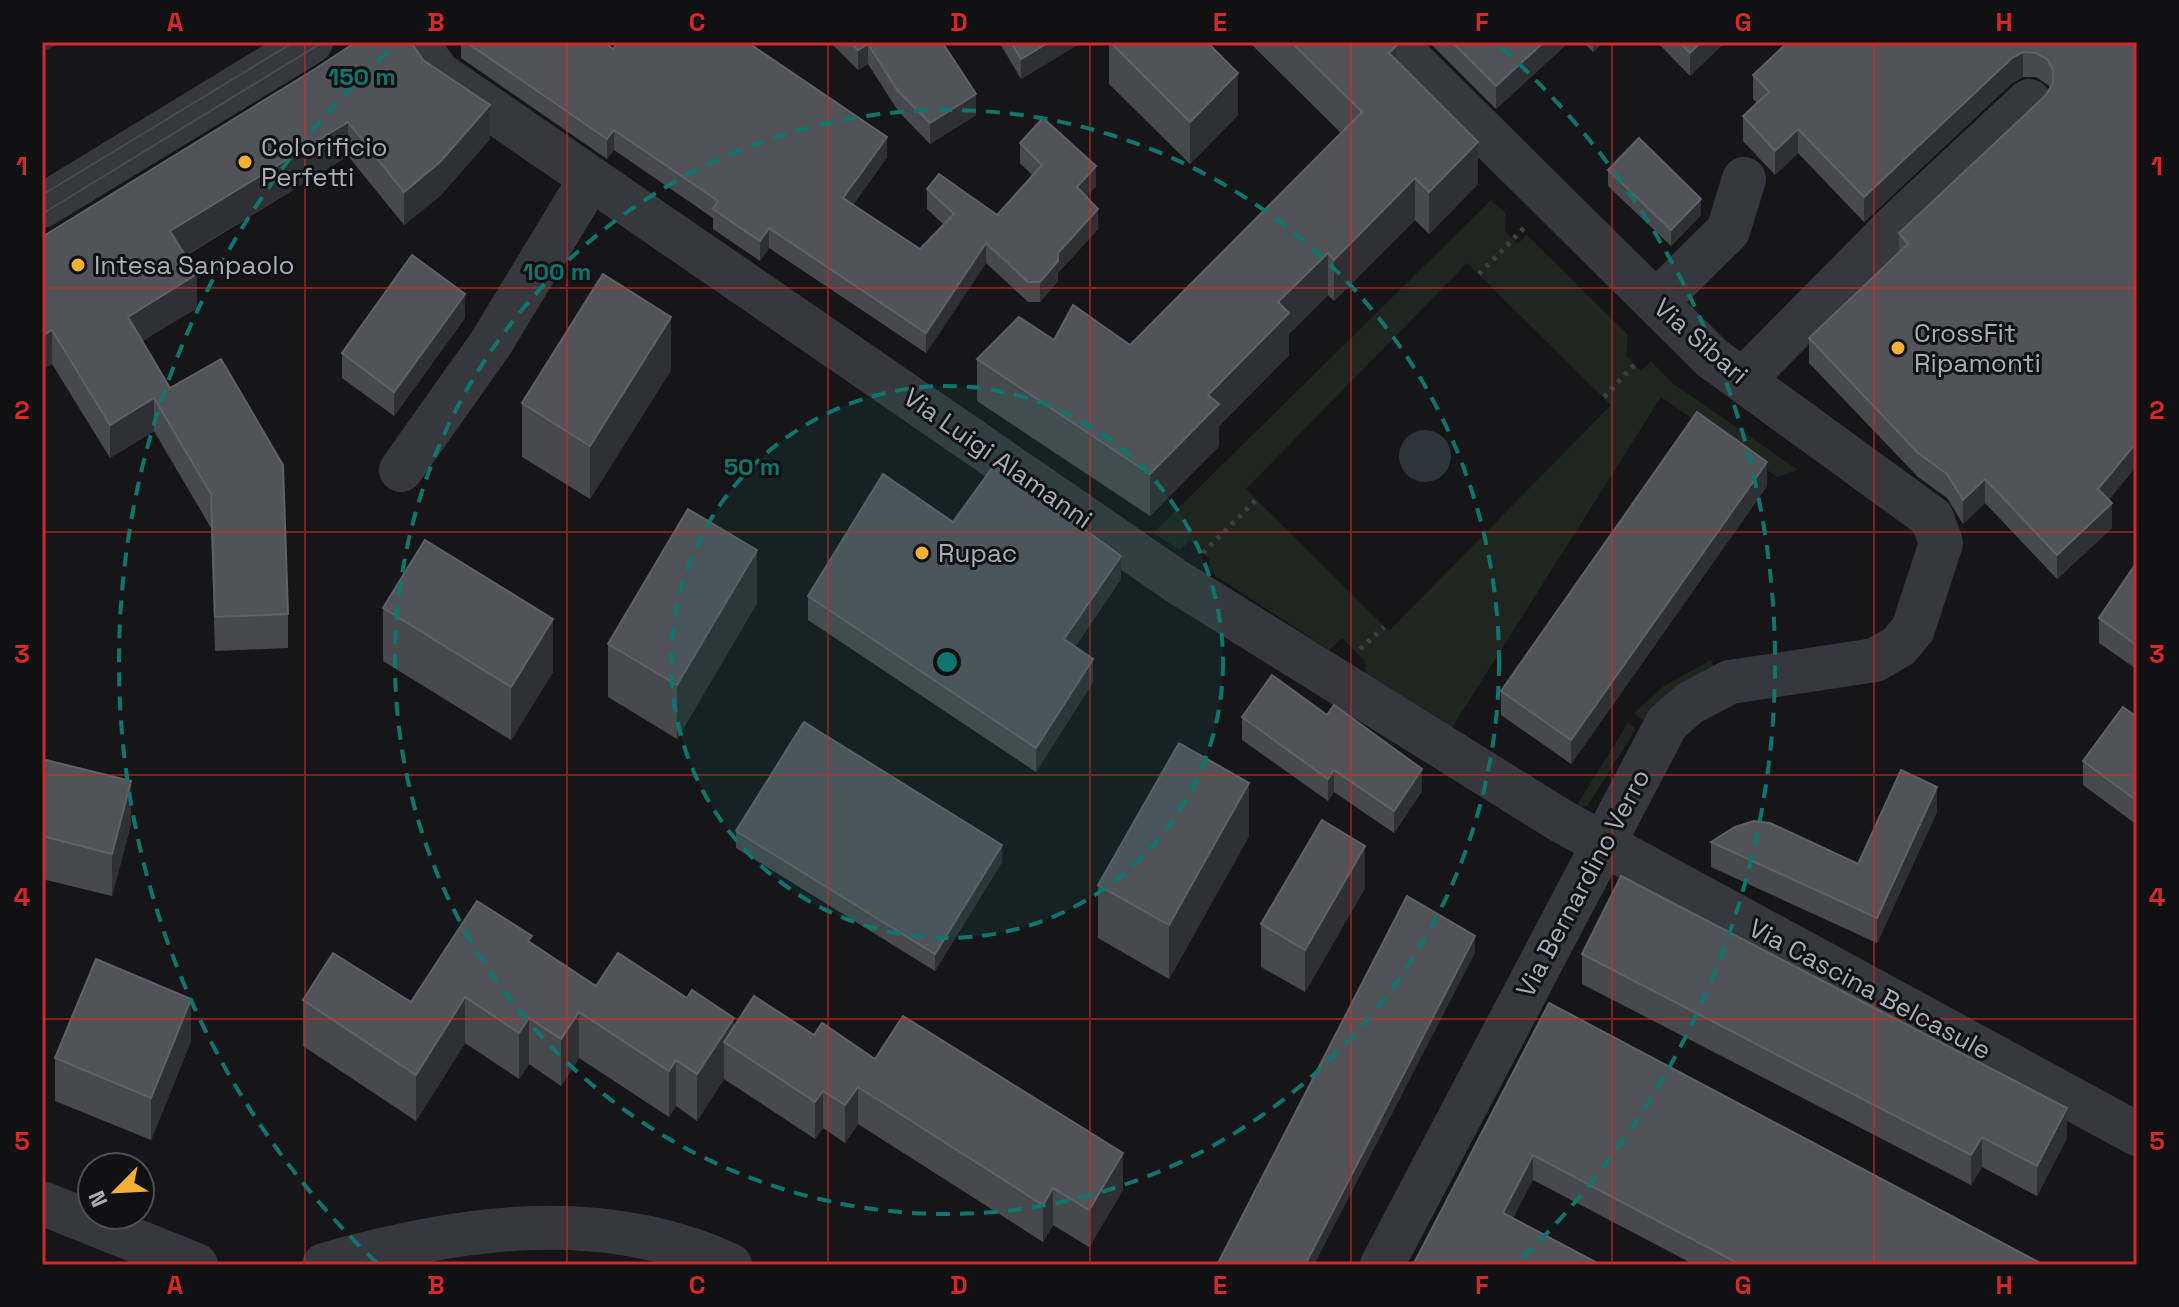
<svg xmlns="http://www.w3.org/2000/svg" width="2179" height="1307" font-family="'Space Grotesk',sans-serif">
<rect width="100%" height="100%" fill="#161618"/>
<g fill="#1e261f" fill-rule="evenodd">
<path d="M1491,200L1506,214L1505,231L1517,244L1527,235L1628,335L1626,355L1641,371L1651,361L1671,382L1798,470L1777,477L1661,397L1451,729L1366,675L1365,661L1342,638L1329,650L1210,572L1209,559L1190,540L1180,550L1153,533ZM1467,263L1611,405L1389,631L1246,489Z"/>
<polygon points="1711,660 1714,668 1649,712 1643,720 1634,713 1664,686"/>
<polygon points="1628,723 1636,729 1588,805 1582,808 1577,805"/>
</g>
<circle fill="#2c353c" cx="1425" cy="456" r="26"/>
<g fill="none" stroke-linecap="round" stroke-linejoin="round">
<g stroke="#3d3f44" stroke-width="5" stroke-dasharray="4 6" stroke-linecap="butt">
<polyline points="1479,274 1526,226"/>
<polyline points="1604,397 1635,364"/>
<polyline points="1203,553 1256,500"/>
<polyline points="1360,649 1384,627"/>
</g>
<g stroke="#37383d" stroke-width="44">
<polyline points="416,42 438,73 1176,581 1563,822 2137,1134"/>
<polyline points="42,206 311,42"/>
<polyline points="1656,302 1728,231 1744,179"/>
<polyline points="1743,380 1899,222 2029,101"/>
<polyline points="401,470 491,343 591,178"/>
<polyline points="42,1203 196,1265"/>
<path d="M324,1265C456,1227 600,1205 730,1265"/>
<polyline points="1382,1265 1667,723 1690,703 1730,682 1875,660 1899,646 1913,629 1941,543 1932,518 1712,358 1393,42"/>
</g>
<g stroke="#4a4c52" stroke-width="2">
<polyline points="42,195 294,42"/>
<polyline points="42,214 323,42"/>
</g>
</g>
<g fill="#47494d">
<polygon points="461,42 604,42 613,49 887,157 853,205 920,249 944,225 927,209 927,189 997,215 1033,176 1020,163 1020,143 1096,186 1086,197 1098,229 1058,273 1058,281 1040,302 1028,302 986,263 926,353 769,248 760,261 713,229 713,218 614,150 607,159 461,58"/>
<polygon points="830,42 942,42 976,115 930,144 898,111 868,64 858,70"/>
<polygon points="999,42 1082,42 1021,79"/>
<polygon points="1109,42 1207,42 1238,115 1190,164 1109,84"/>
<polygon points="1249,42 1392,42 1396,61 1478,184 1429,234 1415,220 1334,301 1328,295 1289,334 1289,355 1219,426 1219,446 1150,516 977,401 977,359 1054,340 1130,345 1341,133"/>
<polygon points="1429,42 1569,42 1496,109"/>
<polygon points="1583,42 1603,42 1593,52"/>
<polygon points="1657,42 1725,42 1690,76"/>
<polygon points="2137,42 2109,500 2112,528 2057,579 1985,503 1963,524 1947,498 1918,477 1809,363 1809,338 1899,252 1899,233 2046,95 2050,88 2048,85 2036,77 2023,77 2012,83 1864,222 1798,153 1775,175 1743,141 1743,116 1757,103 1753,99 1753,75"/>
<polygon points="423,60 490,139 440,196 404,225 348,156 186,256 197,308 142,341 288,614 288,648 215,651 211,528 154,431 110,458 52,364 42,370 42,237"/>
<polygon points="1608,170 1701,215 1671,246 1608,186"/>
<polygon points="465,318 394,416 342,378 342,353"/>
<polygon points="671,370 590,499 522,457 522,403"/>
<polygon points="1767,486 1571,764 1501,715 1501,691"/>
<polygon points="953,522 1121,579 1075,647 1093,682 1036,772 808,620 808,596"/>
<polygon points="2137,562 2135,668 2099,643 2099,618"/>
<polygon points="757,603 677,739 608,697 608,644"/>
<polygon points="383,608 553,672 511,740 383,661"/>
<polygon points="1242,717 1422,791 1394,833 1334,792 1328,801 1242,740"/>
<polygon points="2137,717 2137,825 2083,785 2083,761"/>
<polygon points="42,759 131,824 112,896 42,879"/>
<polygon points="1937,812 1877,943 1711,867 1711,842 1858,864"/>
<polygon points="736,831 1002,862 935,971 736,848"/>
<polygon points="1249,836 1169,979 1098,938 1098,885"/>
<polygon points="1365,888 1305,992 1261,967 1261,924"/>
<polygon points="532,943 596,986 687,998 734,1027 814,1035 875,1059 1123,1190 1089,1247 1053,1225 1043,1242 858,1124 845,1143 823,1128 815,1139 724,1079 697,1121 676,1106 669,1117 579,1058 561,1086 529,1064 519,1079 465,1043 416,1121 303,1046 303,1000 411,1002"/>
<polygon points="1582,954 2067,1138 2037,1196 1982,1167 1971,1185 1582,984"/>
<polygon points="1549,1003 2044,1265 1695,1265 1533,1180 1413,1265"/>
<polygon points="191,1041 151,1140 55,1101 55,1058"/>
</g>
<g fill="#2f3033">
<polygon points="42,42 61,42 42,53"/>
<polygon points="1049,42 1082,42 1021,79 1021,59"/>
<polygon points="1544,42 1569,42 1496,109 1496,86"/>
<polygon points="1593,42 1603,42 1593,52"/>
<polygon points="1701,42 1725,42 1690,76 1690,53"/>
<polygon points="868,44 868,64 858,70 858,50"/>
<polygon points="1396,46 1396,88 1389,53"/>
<polygon points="2023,52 2023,77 2012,83 1864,222 1864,197 2012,58"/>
<polygon points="1238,73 1238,115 1190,164 1190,122"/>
<polygon points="976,94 976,115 930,144 930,123"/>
<polygon points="490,105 490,139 440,196 404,225 404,192"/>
<polygon points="348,122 348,156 170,265 170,231"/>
<polygon points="1798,129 1798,153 1775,175 1775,151"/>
<polygon points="614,130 614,150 607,159 607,139"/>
<polygon points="887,137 887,157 843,219 843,198"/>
<polygon points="1478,142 1478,184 1429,234 1429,192"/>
<polygon points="1096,166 1096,186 1077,208 1077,187"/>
<polygon points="1415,178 1415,220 1334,301 1334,260"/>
<polygon points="1701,199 1701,215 1671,246 1671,230"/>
<polygon points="1098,209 1098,229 1058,273 1058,281 1040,302 1040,282 1058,253"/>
<polygon points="769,228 769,248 760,261 760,241"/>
<polygon points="986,243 986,263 926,353 926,333"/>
<polygon points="1328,253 1328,295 1289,334 1289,355 1219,426 1219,446 1150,516 1150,474 1278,302"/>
<polygon points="197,274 197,308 128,350 128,317"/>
<polygon points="465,294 465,318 394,416 394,392"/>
<polygon points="671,317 671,370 590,499 590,446"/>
<polygon points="52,330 52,364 42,370 42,336"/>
<polygon points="154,398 154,431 110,458 110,425"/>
<polygon points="2137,442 2137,466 2098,513 2098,489"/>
<polygon points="1767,462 1767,486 1571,764 1571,740"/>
<polygon points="1985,479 1985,503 1963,524 1963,500"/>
<polygon points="2112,503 2112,528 2057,579 2057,555"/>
<polygon points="757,550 757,603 677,739 677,685"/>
<polygon points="1121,556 1121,579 1064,663 1064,639"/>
<polygon points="553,619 553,672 511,740 511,687"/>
<polygon points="2137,641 2137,666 2135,668 2135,644"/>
<polygon points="1093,659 1093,682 1036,772 1036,748"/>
<polygon points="1422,769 1422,791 1394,833 1394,811"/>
<polygon points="1334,770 1334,792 1328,801 1328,779"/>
<polygon points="131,781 131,824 112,896 112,854"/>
<polygon points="1249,783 1249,836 1169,979 1169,925"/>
<polygon points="1937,787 1937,812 1877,943 1877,918"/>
<polygon points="1002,845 1002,862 935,971 935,954"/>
<polygon points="1365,846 1365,888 1305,992 1305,950"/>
<polygon points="1475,936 1475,953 1314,1265 1305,1265"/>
<polygon points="465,997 465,1043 416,1121 416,1075"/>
<polygon points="191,999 191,1041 151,1140 151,1098"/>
<polygon points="579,1012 579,1058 561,1086 561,1039"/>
<polygon points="529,1018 529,1064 519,1079 519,1033"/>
<polygon points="734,1018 734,1049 724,1042 724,1079 697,1121 697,1074"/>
<polygon points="676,1060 676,1106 669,1117 669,1071"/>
<polygon points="858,1087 858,1124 845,1143 845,1105"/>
<polygon points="823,1091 823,1128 815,1139 815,1102"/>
<polygon points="2067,1108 2067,1138 2037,1196 2037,1166"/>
<polygon points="1982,1137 1982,1167 1971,1185 1971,1155"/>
<polygon points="1123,1153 1123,1190 1089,1247 1089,1210"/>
<polygon points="1533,1155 1533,1180 1503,1238 1503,1213"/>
<polygon points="1053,1188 1053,1225 1043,1242 1043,1205"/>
</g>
<g fill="#525359" stroke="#5f6168" stroke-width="2">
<polygon points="356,42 411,42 423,60 490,105 440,162 404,192 348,122 170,231 197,274 128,317 170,388 221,359 283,465 288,614 215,617 211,494 154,398 110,425 52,330 42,336 42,237 315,69"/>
<polygon points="466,42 604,42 613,49 618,42 747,42 887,137 843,198 920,249 954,214 927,189 939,174 997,215 1042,165 1020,143 1043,118 1096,166 1077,187 1098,209 1058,253 1058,261 1040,282 1028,282 986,243 926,333 769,228 760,241 713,209 718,201 614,130 607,139"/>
<polygon points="850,42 942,42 976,94 930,123 898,91 868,44 858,50"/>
<polygon points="1011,42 1049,42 1021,59"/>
<polygon points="1110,42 1207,42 1238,73 1190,122"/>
<polygon points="1291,42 1392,42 1396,46 1389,53 1478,142 1429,192 1415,178 1334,260 1328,253 1278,302 1289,313 1208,395 1219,404 1150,474 977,359 1019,317 1054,340 1073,305 1130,345 1362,112"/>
<polygon points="1452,42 1544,42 1496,86"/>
<polygon points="1679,42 1701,42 1690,53"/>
<polygon points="1788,42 2137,42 2137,442 2098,489 2112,503 2057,555 1985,479 1963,500 1947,474 1918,453 1809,338 1908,244 1899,233 2046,95 2053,83 2053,70 2048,60 2036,53 2023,52 2012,58 1864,197 1798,129 1775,151 1743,116 1769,92 1753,75"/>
<polygon points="1639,138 1701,199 1671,230 1608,170"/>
<polygon points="412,255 465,294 394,392 342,353"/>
<polygon points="603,274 671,317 590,446 522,403"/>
<polygon points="1697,412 1767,462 1571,740 1501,691"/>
<polygon points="995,464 1121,556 1064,639 1093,659 1036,748 808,596 883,474 953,522"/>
<polygon points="688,509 757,550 677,685 608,644"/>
<polygon points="425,540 553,619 511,687 383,608"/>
<polygon points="2137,562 2137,641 2135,644 2099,618"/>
<polygon points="1272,675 1327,715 1334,705 1422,769 1394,811 1334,770 1328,779 1242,717"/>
<polygon points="2123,707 2137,717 2137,801 2083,761"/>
<polygon points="804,722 1002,845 935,954 736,831"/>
<polygon points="1179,743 1249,783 1169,925 1098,885"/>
<polygon points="42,759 131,781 112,854 42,836"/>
<polygon points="1901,770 1937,787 1877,918 1711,842 1735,827 1754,821 1770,823 1858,864"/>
<polygon points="1322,820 1365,846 1305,950 1261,924"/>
<polygon points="1621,876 2067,1108 2037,1166 1982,1137 1971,1155 1582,954"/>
<polygon points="1407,896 1475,936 1305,1265 1217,1265"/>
<polygon points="477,901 532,936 528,941 596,986 618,953 687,998 692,990 734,1018 697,1074 676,1060 669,1071 579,1012 561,1039 529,1018 519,1033 465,997 416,1075 303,1000 333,953 411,1002"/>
<polygon points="96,959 191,999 151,1098 55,1058"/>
<polygon points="754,996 814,1035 822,1023 875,1059 903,1016 1123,1153 1089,1210 1053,1188 1043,1205 858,1087 845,1105 823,1091 815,1102 724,1042"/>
<polygon points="1549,1003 2044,1265 1741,1265 1533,1155 1503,1213 1601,1265 1413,1265"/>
</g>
<path fill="none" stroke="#d62828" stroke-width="2" stroke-opacity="0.55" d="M305,42V1265M567,42V1265M828,42V1265M1090,42V1265M1351,42V1265M1612,42V1265M1874,42V1265M42,288H2137M42,532H2137M42,775H2137M42,1019H2137"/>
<circle cx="947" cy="662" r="276" fill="#0f766e" fill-opacity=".12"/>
<g fill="none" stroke="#0f766e" stroke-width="4" stroke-dasharray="14 10">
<circle cx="947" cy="662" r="276"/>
<circle cx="947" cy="662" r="552"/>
<path d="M377 1263A828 828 0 0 1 393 47M1501 47A828 828 0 0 1 1517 1263"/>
</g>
<g fill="#f2b134" stroke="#111113" stroke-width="3">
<circle cx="245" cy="162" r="8"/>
<circle cx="78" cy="265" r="8"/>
<circle cx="1898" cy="348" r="8"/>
<circle cx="922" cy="553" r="8"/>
</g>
<g text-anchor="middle" stroke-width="6" stroke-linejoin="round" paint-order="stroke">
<g font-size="26" fill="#a8adb8" stroke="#111113" text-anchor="start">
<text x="261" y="156">Colorificio<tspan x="261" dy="30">Perfetti</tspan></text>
<text x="94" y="274">Intesa Sanpaolo</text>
<text x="1914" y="342">CrossFit<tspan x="1914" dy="30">Ripamonti</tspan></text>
<text x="938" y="562">Rupac</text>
</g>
<g font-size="26" fill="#a8adb8" stroke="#111113">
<text transform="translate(1701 341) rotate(41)" y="9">Via Sibari</text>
<text transform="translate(998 458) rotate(35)" y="9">Via Luigi Alamanni</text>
<text transform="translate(1583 883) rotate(-62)" y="9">Via Bernardino Verro</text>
<text transform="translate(1870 989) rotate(28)" y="9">Via Cascina Belcasule</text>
</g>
</g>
<circle cx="947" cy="662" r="12" fill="#0f766e" stroke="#111113" stroke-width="4"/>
<g font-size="24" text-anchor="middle" font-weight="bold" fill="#0f766e" stroke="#111113" stroke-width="6" stroke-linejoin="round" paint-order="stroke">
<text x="362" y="85">150 m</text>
<text x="557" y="280">100 m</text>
<text x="752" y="475">50 m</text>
</g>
<rect width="2179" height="1307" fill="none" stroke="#111113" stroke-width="88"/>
<g transform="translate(116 1191) rotate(246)"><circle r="38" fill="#111113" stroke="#4d4f55" stroke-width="2"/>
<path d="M0-6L14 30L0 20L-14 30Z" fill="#f2b134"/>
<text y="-12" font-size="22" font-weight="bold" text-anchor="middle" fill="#a8adb8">N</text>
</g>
<rect x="44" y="44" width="2091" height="1219" fill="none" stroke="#d62828" stroke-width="3"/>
<g font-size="26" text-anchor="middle" font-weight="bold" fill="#d62828">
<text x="175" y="31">A</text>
<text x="436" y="31">B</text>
<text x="697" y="31">C</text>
<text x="959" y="31">D</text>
<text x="1220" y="31">E</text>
<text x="1482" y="31">F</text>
<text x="1743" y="31">G</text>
<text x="2004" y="31">H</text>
<text x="22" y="175">1</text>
<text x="2157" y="175">1</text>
<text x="22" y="419">2</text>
<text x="2157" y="419">2</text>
<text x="22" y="663">3</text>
<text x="2157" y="663">3</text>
<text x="22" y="906">4</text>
<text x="2157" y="906">4</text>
<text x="22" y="1150">5</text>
<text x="2157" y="1150">5</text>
<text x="175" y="1294">A</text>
<text x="436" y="1294">B</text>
<text x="697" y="1294">C</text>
<text x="959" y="1294">D</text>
<text x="1220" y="1294">E</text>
<text x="1482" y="1294">F</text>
<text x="1743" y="1294">G</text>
<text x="2004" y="1294">H</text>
</g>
</svg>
